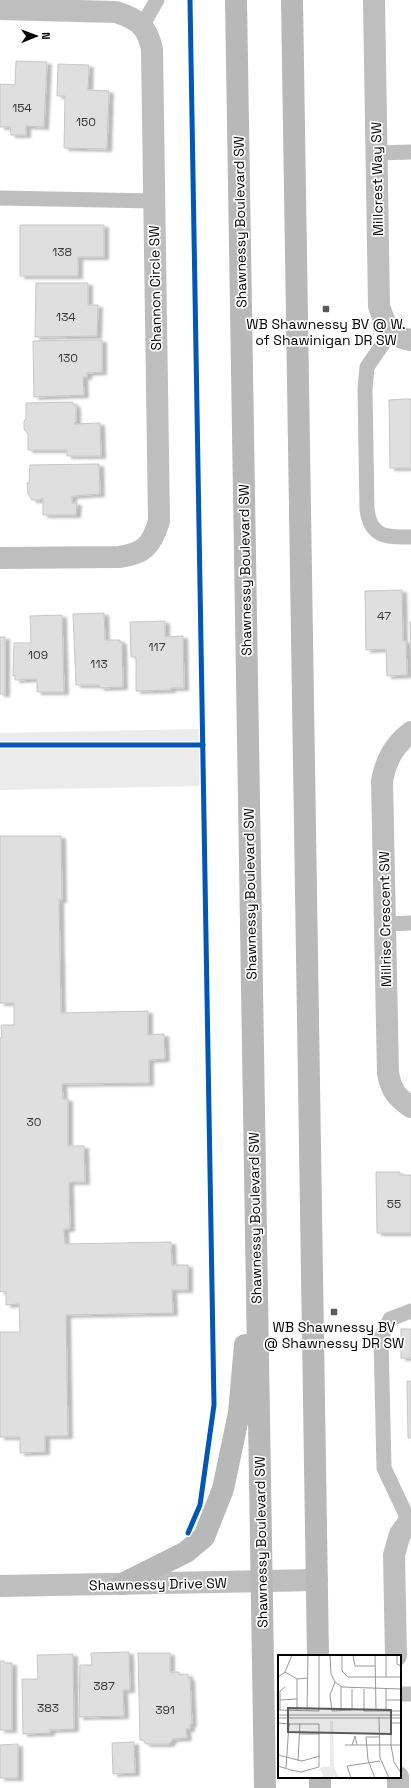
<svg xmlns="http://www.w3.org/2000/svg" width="411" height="1788" font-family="'Space Grotesk',sans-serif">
<defs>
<filter id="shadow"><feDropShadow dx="4.5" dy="2.5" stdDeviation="1" flood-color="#0004"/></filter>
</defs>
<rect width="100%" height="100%" fill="#fff"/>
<polygon fill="#ebebeb" points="202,729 202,786 0,790 0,733"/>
<g fill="#dfdfdf" stroke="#c6c6c6" filter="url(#shadow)">
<polygon points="16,61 47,62 44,127 26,126 26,135 11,135 10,127 0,127 0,84 15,85"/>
<polygon points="58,64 89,65 88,90 109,91 107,149 64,148 65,96 57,96"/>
<polygon points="20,225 104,225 104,257 78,257 78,276 20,276"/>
<polygon points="36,283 88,283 88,305 98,305 97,336 35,337"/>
<polygon points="79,340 102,340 102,372 87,373 87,377 83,377 84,395 34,397 33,341"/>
<polygon points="405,399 411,399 411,468 390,468 389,400"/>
<polygon points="73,402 73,405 76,405 76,422 74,424 100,423 101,456 67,456 67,450 28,450 28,434 24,429 24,421 26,419 26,403"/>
<polygon points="99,464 100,494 72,496 72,503 77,503 76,515 43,515 43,498 39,500 32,500 28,494 27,483 29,483 30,465"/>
<polygon points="402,590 403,641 406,641 407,675 387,676 386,649 366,650 365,591"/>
<polygon points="104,613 105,640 120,640 120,642 122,642 123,687 100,688 99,685 76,685 73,614"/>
<polygon points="62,615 64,692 37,692 37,679 15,680 15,675 13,676 14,643 31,643 30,616"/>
<polygon points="165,621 165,637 183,636 184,688 171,688 171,690 136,691 136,657 131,657 130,622"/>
<polygon points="410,622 411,622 411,659"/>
<rect x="0" y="637" width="5" height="57"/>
<polygon points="0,836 61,836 62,900 59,900 61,1013 148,1011 148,1035 164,1034 165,1059 149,1060 149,1083 62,1084 63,1099 68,1099 68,1146 84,1146 85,1182 69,1182 70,1229 64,1229 65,1244 171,1242 172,1265 188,1265 188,1290 172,1290 173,1313 66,1315 68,1436 45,1436 45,1452 20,1453 20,1437 0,1437 0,1332 20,1332 19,1304 6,1305 6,1291 0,1292 0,1038 2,1038 1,1025 14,1025 14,1003 0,1003"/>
<polygon points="376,1172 400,1172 400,1175 411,1175 411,1233 377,1233"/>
<rect x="401" y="1329" width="10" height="29"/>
<polygon points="407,1381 411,1381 411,1438 408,1438"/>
<polygon points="129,1652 130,1690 123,1690 124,1716 79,1717 80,1665 92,1665 91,1653"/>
<polygon points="138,1653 170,1653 170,1672 179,1672 179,1675 188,1674 188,1678 190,1678 192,1724 190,1724 190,1729 186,1729 187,1738 173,1739 169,1744 146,1744 143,1740 140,1740"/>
<polygon points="73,1654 74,1729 50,1730 50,1733 23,1734 22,1679 38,1679 37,1655"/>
<polygon points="0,1661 4,1661 4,1663 12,1663 12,1730 0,1730"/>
<polygon points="134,1742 135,1773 113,1774 112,1743"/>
<polygon points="18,1744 18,1778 0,1778 0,1745"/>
</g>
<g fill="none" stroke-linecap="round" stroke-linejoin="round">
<g stroke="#bebebe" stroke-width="15">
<polyline points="142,26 157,0"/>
<polyline points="377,153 411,152"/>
<polyline points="0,198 154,201"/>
<path d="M391,332L367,367L365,389L367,510C371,538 387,537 411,537"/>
<polyline points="385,924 411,923"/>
<polyline points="409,1521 384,1468 381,1338 390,1319 411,1311"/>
<polyline points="400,1694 411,1694"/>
</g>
<g stroke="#bebebe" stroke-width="22">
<path d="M374,0L379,306C385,325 390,337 411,340"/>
<path d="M0,9L116,12C138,19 147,26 152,49L159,521C152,545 144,554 119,557L0,558"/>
<path d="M411,732C394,745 386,760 382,781L388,1073C391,1090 396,1097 411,1107"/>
<polyline points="0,1586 317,1580"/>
<polyline points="396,1656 394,1555 400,1534 411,1519"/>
<polyline points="398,1777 398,1788"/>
</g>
<g stroke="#b8b8b8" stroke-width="22">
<polyline points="236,0 265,1788"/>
<polyline points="292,0 318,1656"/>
<polyline points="122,1584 186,1552 204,1537 223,1489 239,1413 245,1345"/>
<polyline points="320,1777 320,1788"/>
</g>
<g stroke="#fff" stroke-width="8">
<g id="cycleway">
<polyline points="0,745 203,745"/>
<polyline points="188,1533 200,1505 214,1405 190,0"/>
</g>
</g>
<use href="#cycleway" stroke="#0057b8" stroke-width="5"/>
</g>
<g fill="#595959" stroke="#fff" stroke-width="1.5">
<rect x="322" y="305" width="8" height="8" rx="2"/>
<rect x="330" y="1308" width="8" height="8" rx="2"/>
</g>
<g text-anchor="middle" stroke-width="3.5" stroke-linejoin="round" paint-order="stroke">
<g font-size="12" fill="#383838">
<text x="22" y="112">154</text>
<text x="86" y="126">150</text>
<text x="62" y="256">138</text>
<text x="66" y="321">134</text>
<text x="68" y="362">130</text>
<text x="384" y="620">47</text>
<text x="157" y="651">117</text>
<text x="38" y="659">109</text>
<text x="99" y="668">113</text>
<text x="34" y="1126">30</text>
<text x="394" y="1208">55</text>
<text x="104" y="1690">387</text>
<text x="48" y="1712">383</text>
<text x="165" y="1714">391</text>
</g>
<g font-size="14" fill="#000" stroke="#fff">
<text transform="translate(377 179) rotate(-91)" y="5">Millcrest Way SW</text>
<text transform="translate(240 222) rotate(-91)" y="5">Shawnessy Boulevard SW</text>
<text transform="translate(155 288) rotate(-91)" y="5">Shannon Circle SW</text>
<text transform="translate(245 570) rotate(-91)" y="5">Shawnessy Boulevard SW</text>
<text transform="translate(250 894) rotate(-91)" y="5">Shawnessy Boulevard SW</text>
<text transform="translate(385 919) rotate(-91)" y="5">Millrise Crescent SW</text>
<text transform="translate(255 1218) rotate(-91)" y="5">Shawnessy Boulevard SW</text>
<text transform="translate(261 1542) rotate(-91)" y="5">Shawnessy Boulevard SW</text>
<text transform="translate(158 1584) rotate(-1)" y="5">Shawnessy Drive SW</text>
</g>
<g font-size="14" fill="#000" stroke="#fff">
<text x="326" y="329">WB Shawnessy BV @ W.<tspan x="326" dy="16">of Shawinigan DR SW</tspan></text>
<text x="334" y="1332">WB Shawnessy BV<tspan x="334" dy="16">@ Shawnessy DR SW</tspan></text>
</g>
</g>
<g transform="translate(278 1655)">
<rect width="123" height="123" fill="#fff"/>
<path d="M52,66H55L56,112L61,123L56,121L42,123L45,121L42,114L44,112H52Z" fill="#ebebeb"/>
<path fill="none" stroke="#999" stroke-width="1" d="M52,0L53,19L57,27L64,32L123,34M64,0V16L70,22H123M75,0L77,11H97M97,0L98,55M119,0V9L123,11M7,17L19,24L30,23M0,22L7,17L14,0M108,22V0M19,24V55M57,27L52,40L54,56L74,55V34M86,34V56H123M2,45L19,44M108,45H123M0,55L41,56V0M2,55V36L7,32M29,55L30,0M63,56V31M108,56V34M0,60H123M101,62L102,103L111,123M0,63H123M0,68L12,69M123,68H113V90L116,107L123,118M21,79H42M67,90H123M74,90L77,81L79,90M0,100L24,106L42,101M20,106L22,68M0,111L13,115L23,117L41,112V69H11L8,113M73,123L69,111L102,106M97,123L90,105L88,82H101"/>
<path fill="#595959" fill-opacity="0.15" stroke="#595959" stroke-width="2" d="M10,53L113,55V79L10,77Z"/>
<rect width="123" height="123" fill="none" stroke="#000" stroke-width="2"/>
</g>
<g transform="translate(36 36) rotate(89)" stroke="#ffffff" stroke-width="3" paint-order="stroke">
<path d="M0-3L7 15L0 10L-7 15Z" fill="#000000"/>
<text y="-6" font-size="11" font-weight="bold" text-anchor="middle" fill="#000000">N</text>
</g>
</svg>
